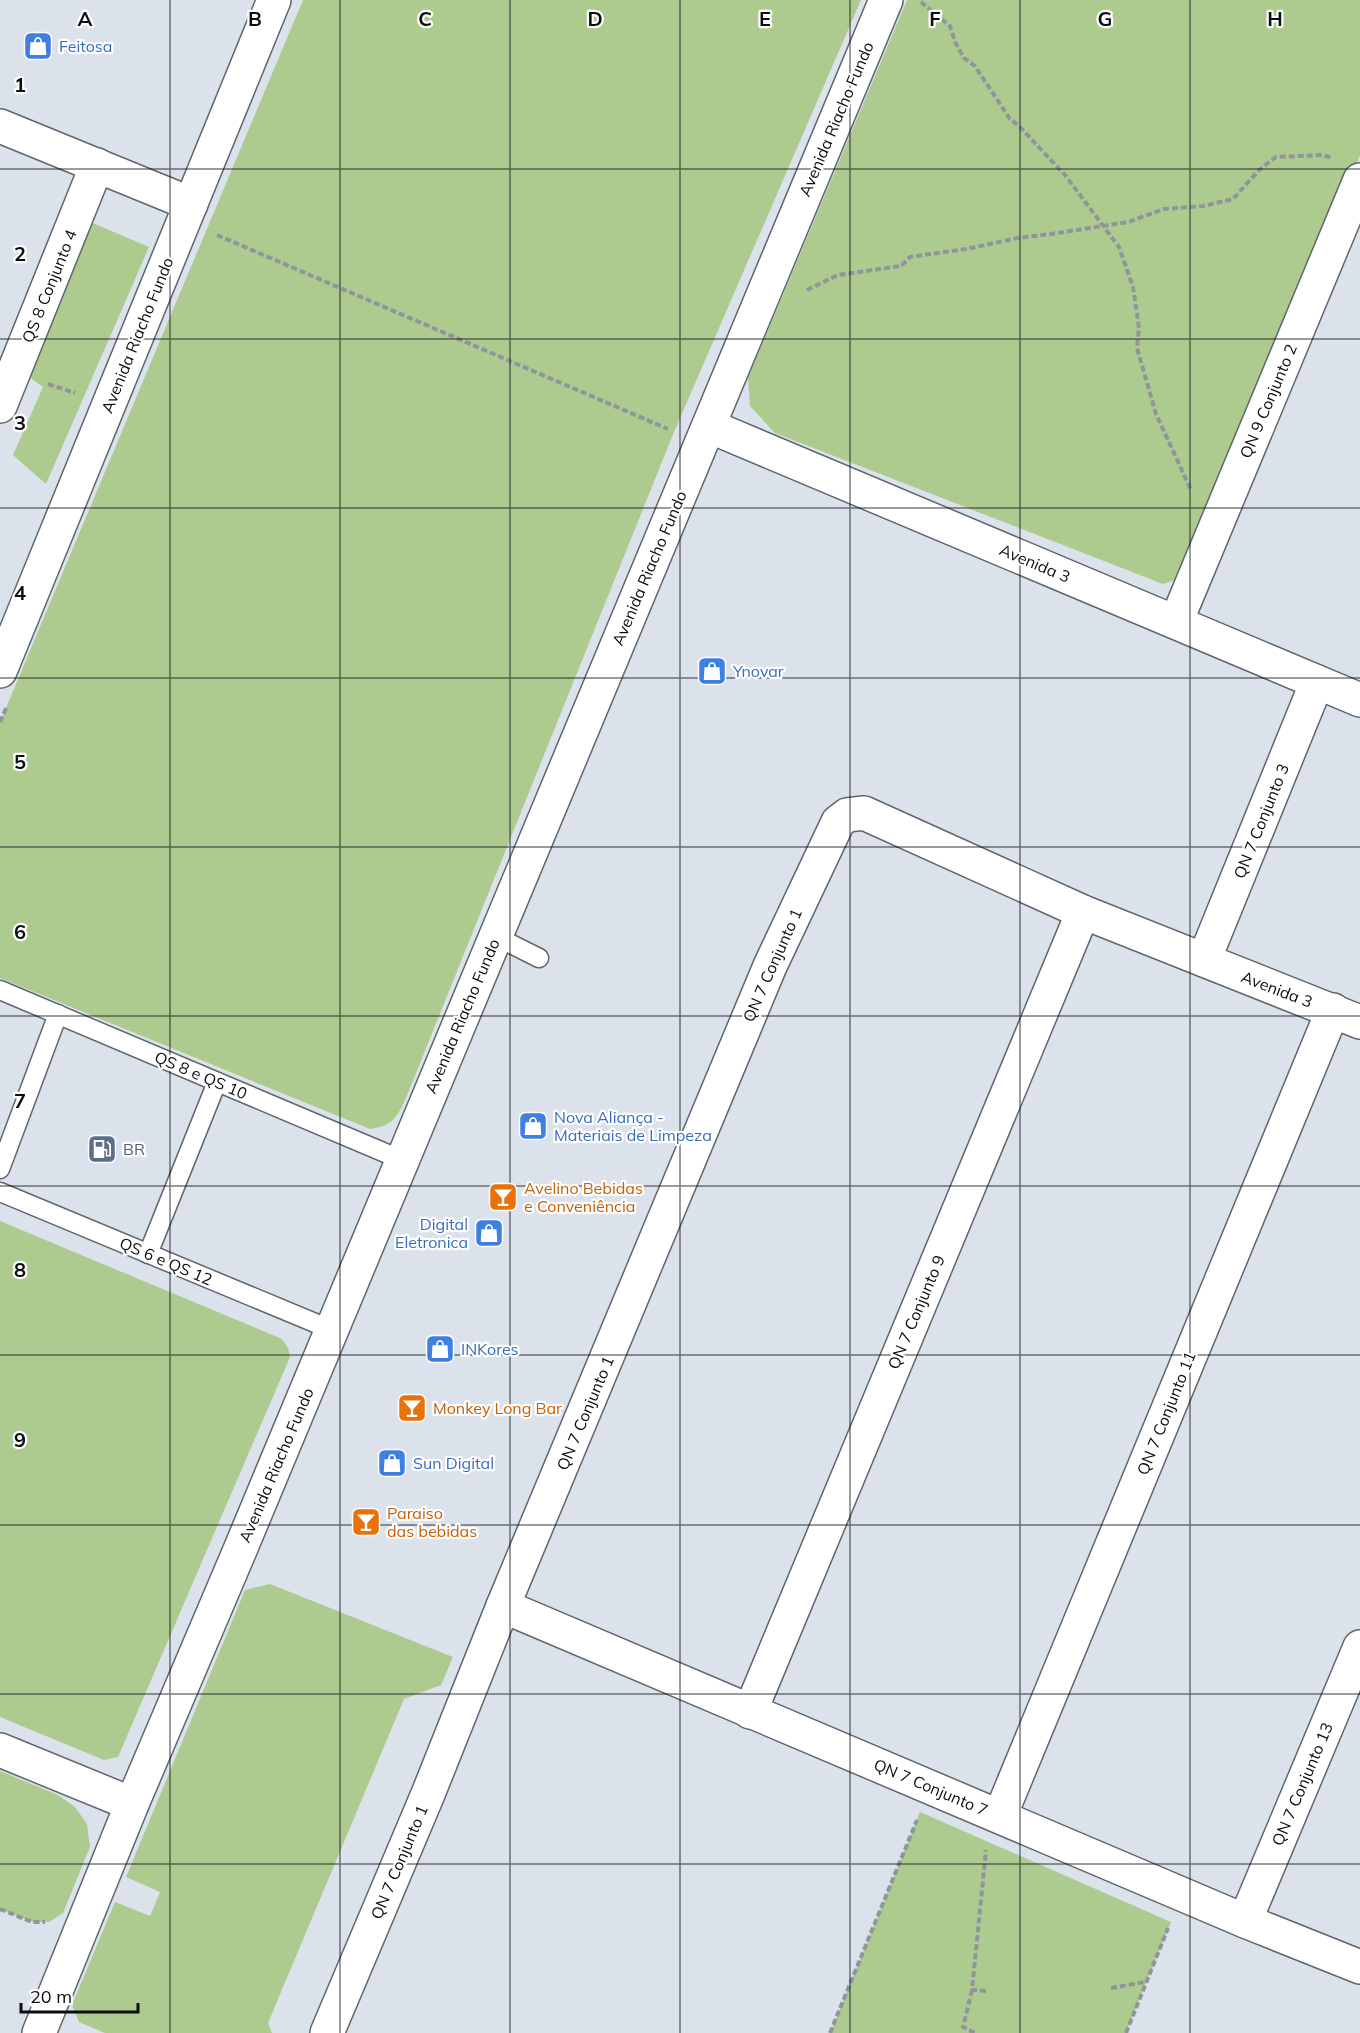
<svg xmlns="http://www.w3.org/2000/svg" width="1360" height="2033" font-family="Mulish,sans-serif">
<rect width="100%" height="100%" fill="#dbe2eb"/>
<g fill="#adca8f">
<path d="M303,0H861L674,432L406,1098C396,1119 393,1125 370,1129L0,978V722Z"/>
<polygon points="907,0 1360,0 1360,155 1192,566 1181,578 1163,584 775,433 750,406 748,378"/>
<polygon points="88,221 149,247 46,484 13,455 43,387 22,372"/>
<polygon points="0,1221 282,1339 288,1348 290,1357 118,1757 104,1760 0,1717"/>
<polygon points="270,1584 453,1657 441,1685 404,1699 268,2023 272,2033 105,2033 79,2022 72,2005 115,1902 150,1916 160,1892 126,1877 245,1590"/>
<polygon points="0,1771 58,1795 75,1807 87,1824 90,1847 63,1913 49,1922 32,1922 0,1909"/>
<polygon points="920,1812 1171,1922 1126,2033 830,2033"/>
</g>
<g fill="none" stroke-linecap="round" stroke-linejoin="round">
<g stroke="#60666d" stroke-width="21">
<g id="lane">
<polyline points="495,936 539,958"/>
<polyline points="0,990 402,1160"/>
<polyline points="0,1169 58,1014"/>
<polyline points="0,1192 332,1330"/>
<polyline points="148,1254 217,1082"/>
</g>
</g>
<g stroke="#60666d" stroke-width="36">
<g id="street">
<polyline points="0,406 97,165"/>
<polyline points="709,426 1360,700"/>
<polyline points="1176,622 1360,180"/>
<polyline points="1204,960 1317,682"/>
<polyline points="503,1606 1245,1921 1360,1967"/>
<polyline points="750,1712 1083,912"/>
<polyline points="0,1750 132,1804"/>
<polyline points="1000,1816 1333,1010"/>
<polyline points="1245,1921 1360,1647"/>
<polyline points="327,2033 428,1794 503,1606 770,966 838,822 847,815 864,813 1083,912 1360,1022"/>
</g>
</g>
<g stroke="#60666d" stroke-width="36">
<g id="secondary">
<polyline points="0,126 191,204"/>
<polyline points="0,671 274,0"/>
<polyline points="39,2033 132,1804 240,1550 886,0"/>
</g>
</g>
<g stroke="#90959c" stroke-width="4" stroke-dasharray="6 3" stroke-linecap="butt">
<polyline points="921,2 950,26 955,42 964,58 975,66 1010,119 1019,126 1065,175 1119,247 1133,287 1139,328 1137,348 1156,414 1191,490"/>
<polyline points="217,235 668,429"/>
<polyline points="807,290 838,275 901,266 910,257 966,249 1018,238 1051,234 1128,222 1164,209 1204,206 1233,199 1259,170 1276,157 1323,155 1332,158"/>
<polyline points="48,384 75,393"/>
<polyline points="0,722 7,706"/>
<polyline points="0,1909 32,1922 45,1922"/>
<polyline points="1111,1988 1145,1982"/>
<polyline points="972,1990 963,2027 975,2033"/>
<polyline points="986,1991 972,1990 986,1850"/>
<polyline points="830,2033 917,1820"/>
<polyline points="1126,2033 1168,1928"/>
</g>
<use href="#lane" stroke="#fff" stroke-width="18"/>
<use href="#street" stroke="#fff" stroke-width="33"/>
<use href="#secondary" stroke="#fff" stroke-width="33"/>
</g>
<path fill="none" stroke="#0b0d10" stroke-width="1.5" stroke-opacity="0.55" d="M170,0V2033M340,0V2033M510,0V2033M680,0V2033M850,0V2033M1020,0V2033M1190,0V2033M0,169H1360M0,339H1360M0,508H1360M0,678H1360M0,847H1360M0,1016H1360M0,1186H1360M0,1355H1360M0,1525H1360M0,1694H1360M0,1864H1360"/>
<defs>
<g id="shop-square" transform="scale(1.5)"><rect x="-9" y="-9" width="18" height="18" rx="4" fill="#3f7fe0" stroke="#fff"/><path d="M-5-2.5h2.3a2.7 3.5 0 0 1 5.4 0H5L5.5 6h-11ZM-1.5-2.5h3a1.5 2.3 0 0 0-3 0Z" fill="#fff"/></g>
<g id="fuel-square" transform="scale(1.5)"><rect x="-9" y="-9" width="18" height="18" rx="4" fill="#5c6f8a" stroke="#fff"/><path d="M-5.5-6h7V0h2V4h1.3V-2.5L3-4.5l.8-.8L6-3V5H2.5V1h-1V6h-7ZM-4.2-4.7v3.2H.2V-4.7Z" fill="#fff"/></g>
<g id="bar-square" transform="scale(1.5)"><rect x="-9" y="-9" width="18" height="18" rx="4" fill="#e8710a" stroke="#fff"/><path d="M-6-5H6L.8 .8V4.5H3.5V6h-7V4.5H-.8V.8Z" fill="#fff"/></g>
</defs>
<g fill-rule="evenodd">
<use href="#shop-square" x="38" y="46"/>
<use href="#shop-square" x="712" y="671"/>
<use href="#shop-square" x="533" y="1126"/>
<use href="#fuel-square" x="102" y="1149"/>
<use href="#bar-square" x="503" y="1197"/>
<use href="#shop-square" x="489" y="1233"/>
<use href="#shop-square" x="440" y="1349"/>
<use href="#bar-square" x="412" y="1408"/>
<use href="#shop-square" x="392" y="1463"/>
<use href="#bar-square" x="366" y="1522"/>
</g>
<g text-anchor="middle" stroke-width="4.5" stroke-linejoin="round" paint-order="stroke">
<g font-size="16" fill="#366cbe" stroke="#fff" text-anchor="start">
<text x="59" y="52">Feitosa</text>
<text x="733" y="677">Ynovar</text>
<text x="554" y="1123">Nova Aliança -<tspan x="554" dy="18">Materiais de Limpeza</tspan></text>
<text x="468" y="1230" text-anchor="end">Digital<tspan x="468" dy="18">Eletronica</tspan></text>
<text x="461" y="1355">INKores</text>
<text x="413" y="1469">Sun Digital</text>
</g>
<g font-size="16" fill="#0b0d10" stroke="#fff">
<text transform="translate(836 119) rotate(-67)" y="6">Avenida Riacho Fundo</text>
<text transform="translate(49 286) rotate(-68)" y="6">QS 8 Conjunto 4</text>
<text transform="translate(137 335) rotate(-68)" y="6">Avenida Riacho Fundo</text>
<text transform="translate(1268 401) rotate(-67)" y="6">QN 9 Conjunto 2</text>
<text transform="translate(1035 563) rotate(23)" y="6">Avenida 3</text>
<text transform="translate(649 568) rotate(-67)" y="6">Avenida Riacho Fundo</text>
<text transform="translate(1261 821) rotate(-68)" y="6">QN 7 Conjunto 3</text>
<text transform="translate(772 965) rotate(-66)" y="6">QN 7 Conjunto 1</text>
<text transform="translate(1277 989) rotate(21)" y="6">Avenida 3</text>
<text transform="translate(462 1016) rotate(-67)" y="6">Avenida Riacho Fundo</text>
<text transform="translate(201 1075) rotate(23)" y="6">QS 8 e QS 10</text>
<text transform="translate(166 1261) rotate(23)" y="6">QS 6 e QS 12</text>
<text transform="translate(916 1312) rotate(-67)" y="6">QN 7 Conjunto 9</text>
<text transform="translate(585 1413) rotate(-67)" y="6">QN 7 Conjunto 1</text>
<text transform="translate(1166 1413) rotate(-68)" y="6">QN 7 Conjunto 11</text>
<text transform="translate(276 1465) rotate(-67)" y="6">Avenida Riacho Fundo</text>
<text transform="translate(1302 1784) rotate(-67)" y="6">QN 7 Conjunto 13</text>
<text transform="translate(931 1787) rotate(23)" y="6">QN 7 Conjunto 7</text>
<text transform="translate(399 1862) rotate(-67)" y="6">QN 7 Conjunto 1</text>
</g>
<g font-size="16" fill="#4e5e75" stroke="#fff" text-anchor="start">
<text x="123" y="1155">BR</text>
</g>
<g font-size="16" fill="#c56008" stroke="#fff" text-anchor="start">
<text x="524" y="1194">Avelino Bebidas<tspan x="524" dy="18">e Conveniência</tspan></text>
<text x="433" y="1414">Monkey Long Bar</text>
<text x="387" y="1519">Paraiso<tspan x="387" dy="18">das bebidas</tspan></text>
</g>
</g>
<g font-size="20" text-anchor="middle" font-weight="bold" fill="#0b0d10" stroke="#fff" stroke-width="4.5" stroke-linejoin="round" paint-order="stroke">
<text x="85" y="26">A</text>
<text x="255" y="26">B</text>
<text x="425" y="26">C</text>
<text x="595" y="26">D</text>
<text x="765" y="26">E</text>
<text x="935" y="26">F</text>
<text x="1105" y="26">G</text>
<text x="1275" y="26">H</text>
<text x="20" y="92">1</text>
<text x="20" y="261">2</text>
<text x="20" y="430">3</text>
<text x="20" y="600">4</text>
<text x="20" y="769">5</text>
<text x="20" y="939">6</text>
<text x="20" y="1108">7</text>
<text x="20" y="1277">8</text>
<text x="20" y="1447">9</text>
</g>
<path d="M21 2003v9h117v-9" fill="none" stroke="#0b0d10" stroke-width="3"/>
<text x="30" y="2003" font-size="18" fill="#0b0d10" stroke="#ffffff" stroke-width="4.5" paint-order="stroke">20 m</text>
</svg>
